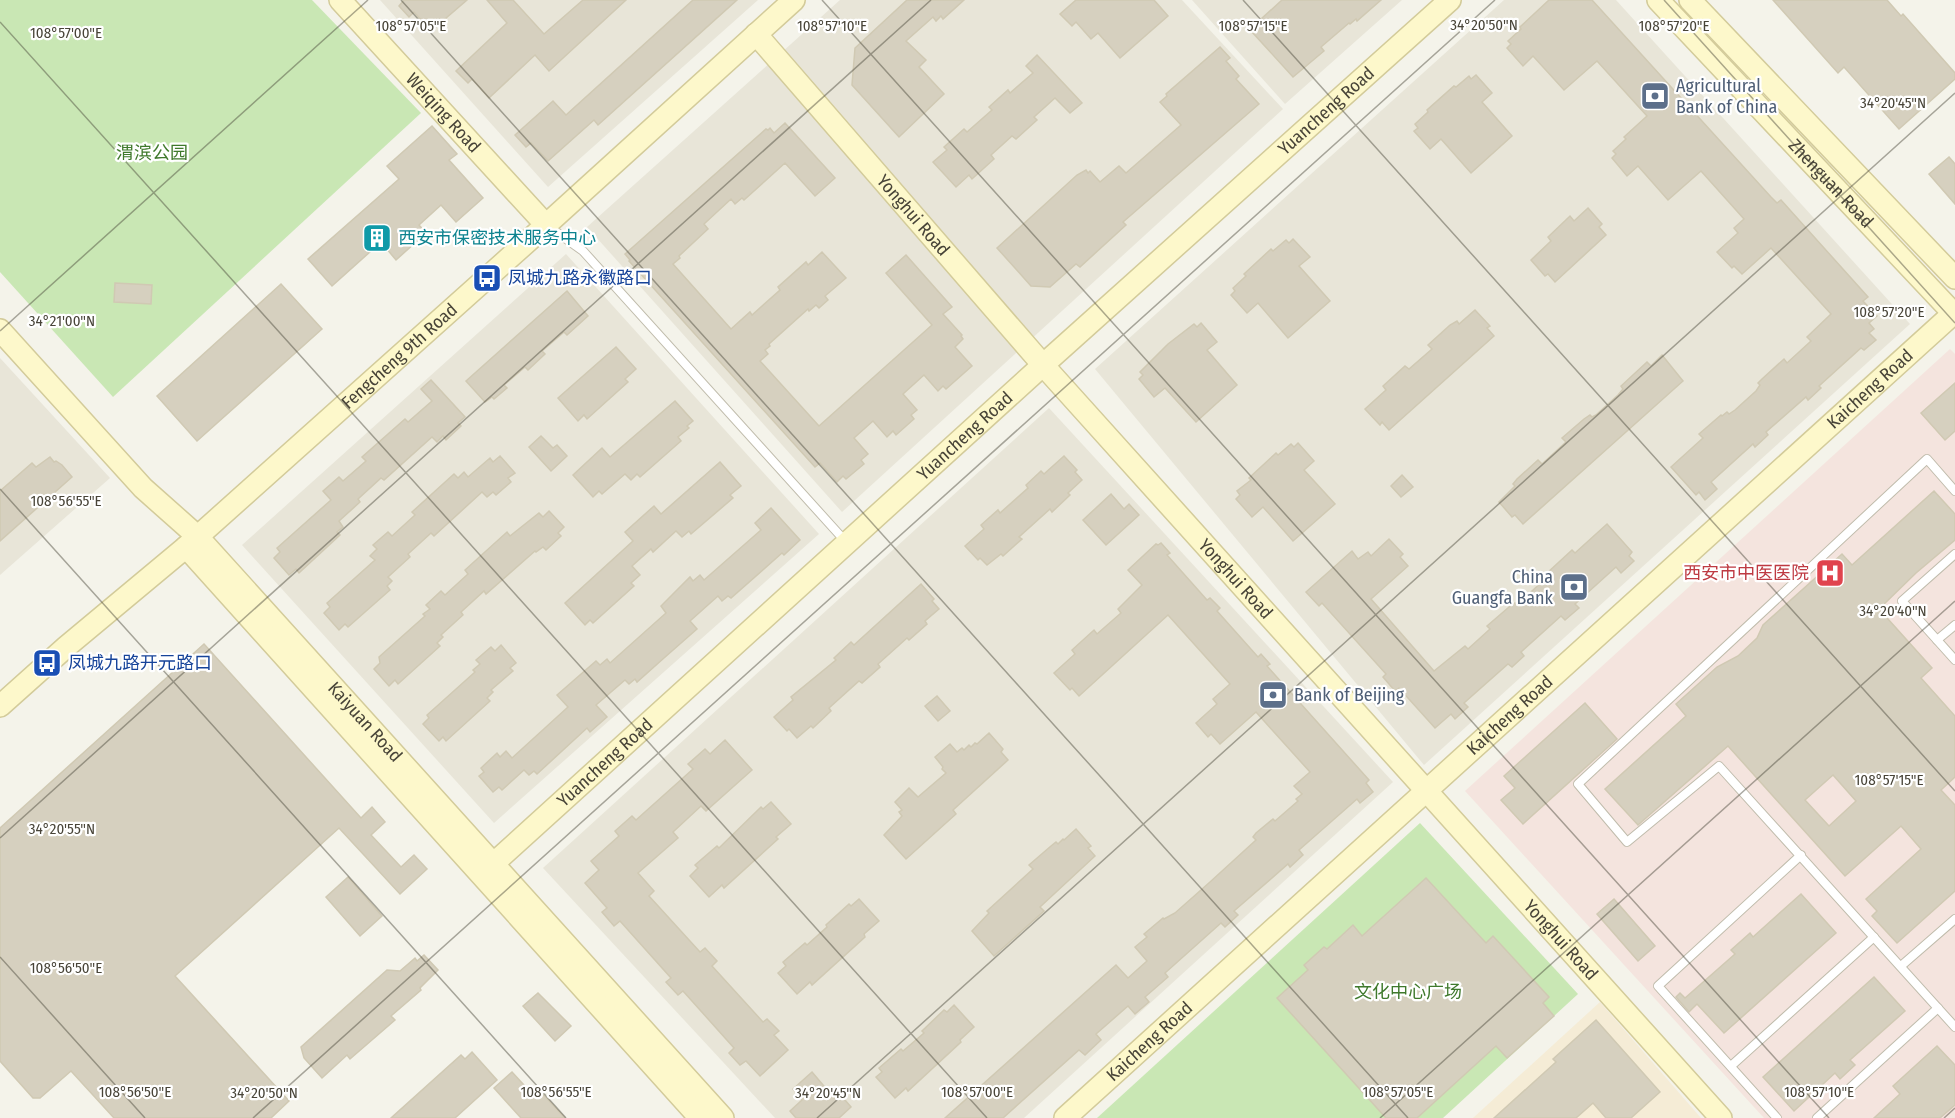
<svg xmlns="http://www.w3.org/2000/svg" width="1955" height="1118" font-family="'Fira Sans Condensed','Noto Sans SC',sans-serif">
<rect width="100%" height="100%" fill="#f4f3ea"/>
<g fill="#e8e5d8">
<polygon points="380,0 758,0 548,187"/>
<polygon points="840,0 1182,0 1283,109 842,512 587,227"/>
<polygon points="1192,0 1402,0 1285,104"/>
<polygon points="1504,0 1616,0 1910,324 1424,765 1095,369"/>
<polygon points="566,254 819,534 494,823 242,545"/>
<polygon points="0,358 110,478 0,575"/>
<polygon points="1049,408 1393,782 1024,1118 775,1118 543,868"/>
</g>
<polygon fill="#f5ecd6" points="1600,1002 1701,1118 1473,1118"/>
<polygon fill="#f4e4de" points="1950,349 1955,354 1955,1118 1764,1118 1465,791"/>
<g fill="#c9e7b4">
<polygon points="0,0 312,0 421,113 113,397 0,272"/>
<polygon points="1420,823 1578,994 1443,1118 1097,1118"/>
</g>
<g fill="#d6d0bf" stroke="#d0c9b3" stroke-width="1.5" fill-rule="evenodd">
<polygon points="404,0 467,0 431,31 414,12 409,17 399,6"/>
<polygon points="487,0 513,0 544,34 583,0 626,0 549,71 535,55 489,98 472,79 468,83 456,71 507,23"/>
<polygon points="693,0 737,0 598,125 594,120 548,161 531,143 526,147 515,135 553,101 566,115"/>
<polygon points="907,0 964,0 943,19 941,16 936,21 933,17 906,41 926,60 919,67 944,94 899,137 852,85 855,48"/>
<polygon points="1076,0 1154,0 1168,16 1120,58 1098,33 1091,39 1076,22 1072,26 1060,14"/>
<polygon points="1282,0 1381,0 1357,21 1356,19 1350,24 1349,23 1321,47 1324,51 1293,77 1252,32 1263,22 1260,20"/>
<polygon points="1549,0 1592,0 1771,197 1777,203 1781,200 1868,297 1863,301 1877,316 1869,323 1874,329 1869,333 1876,340 1864,350 1861,348 1819,386 1821,388 1808,400 1806,397 1766,432 1768,435 1755,447 1753,444 1711,482 1717,489 1705,500 1699,492 1696,495 1671,467 1703,438 1699,434 1721,415 1722,416 1727,412 1729,414 1735,410 1756,391 1760,385 1758,383 1762,379 1784,359 1787,363 1811,341 1807,337 1831,314 1771,248 1742,274 1734,266 1732,268 1717,252 1738,233 1734,228 1744,219 1701,171 1668,200 1638,166 1627,176 1612,158 1616,154 1613,151 1626,139 1624,137 1647,116 1597,61 1564,90 1533,56 1523,66 1507,48 1511,44 1508,41 1521,29 1520,27"/>
<polygon points="1773,0 1887,0 1901,16 1903,14 1955,73 1955,79 1899,129 1844,67 1838,73"/>
<polygon points="1220,47 1230,58 1226,61 1239,76 1236,79 1259,104 1123,222 1126,225 1080,267 1076,264 1050,287 1031,286 997,248 1077,175 1086,170 1088,173 1090,171 1100,182 1119,166 1126,173 1181,125 1160,102 1167,96 1166,94"/>
<polygon points="1037,55 1082,103 1070,113 1055,98 1034,117 1037,120 1016,139 1012,136 991,155 994,159 972,179 969,175 956,187 933,162 947,150 944,147 964,129 967,132 992,110 989,107 1008,90 1010,93 1033,73 1026,66"/>
<polygon points="1476,75 1492,93 1482,102 1512,136 1471,173 1441,139 1430,149 1414,131 1418,128 1415,124 1428,112 1427,110 1454,86 1456,87 1469,76 1471,79"/>
<polygon points="785,123 835,178 815,196 785,163 744,200 742,198 735,204 731,199 704,224 708,229 679,256 680,258 673,264 731,329 750,312 752,315 780,290 778,287 806,262 808,265 822,252 846,278 825,296 828,300 819,308 816,305 809,311 808,309 769,344 770,346 765,350 768,354 760,361 819,426 932,325 886,273 906,255 952,307 943,314 962,335 961,336 963,339 955,347 972,366 946,389 943,386 938,391 924,375 903,394 917,410 911,415 914,419 896,435 893,431 887,437 873,421 854,438 868,454 861,460 864,464 846,479 843,476 837,482 820,463 815,467 796,446 629,261 630,260 625,254 766,129 768,130 770,128 774,133"/>
<polygon points="432,126 457,154 449,160 483,198 456,222 441,205 419,225 426,233 396,260 381,242 332,286 308,259 399,179 387,166"/>
<polygon points="1949,157 1955,164 1955,204 1929,174"/>
<polygon points="1588,208 1602,224 1599,227 1606,235 1555,282 1548,274 1545,276 1531,260 1551,241 1548,237 1570,216 1574,221"/>
<polygon points="1293,239 1310,257 1299,266 1330,301 1288,338 1258,303 1247,313 1231,295 1235,291 1233,288 1246,276 1244,274 1271,249 1273,251 1286,240 1289,243"/>
<polygon points="115,283 152,285 151,304 114,302"/>
<polygon points="281,284 322,329 197,441 157,396"/>
<polygon points="567,291 588,316 567,335 564,332 542,351 545,354 528,370 525,367 504,385 507,388 494,399 492,397 485,402 466,381"/>
<polygon points="1475,310 1490,326 1487,328 1494,336 1389,430 1382,422 1380,425 1365,409 1386,390 1383,386 1405,366 1409,369 1432,349 1428,345 1450,325 1457,321 1459,324"/>
<polygon points="1201,323 1217,342 1207,350 1237,385 1196,422 1165,388 1154,397 1139,379 1143,375 1140,372 1168,344 1194,324 1197,327"/>
<polygon points="616,347 636,369 625,379 628,382 587,419 584,415 578,421 558,398"/>
<polygon points="1662,355 1683,381 1523,524 1515,515 1512,517 1499,502 1515,486 1513,484 1517,479 1538,460 1542,464 1566,442 1562,438 1584,419 1590,415 1592,417 1596,415 1618,395 1623,389 1621,386 1647,362 1651,366"/>
<polygon points="431,380 465,417 458,423 461,426 446,440 443,436 437,442 432,437 384,480 381,478 358,499 360,502 339,521 343,527 337,532 340,535 299,573 296,569 289,575 274,558 280,552 277,548 331,500 323,491 339,477 343,481 366,461 362,457 405,419 408,422 432,401 421,389"/>
<polygon points="1955,383 1955,431 1945,440 1921,413"/>
<polygon points="675,401 693,421 687,426 689,428 678,437 681,441 640,477 637,474 631,480 625,474 602,494 599,491 593,497 573,475 602,448 610,457"/>
<polygon points="541,436 553,448 557,445 567,456 551,471 529,447"/>
<polygon points="1298,443 1314,461 1304,470 1335,504 1293,541 1263,507 1252,517 1236,499 1240,495 1237,491 1251,480 1249,478 1276,453 1278,455 1291,444 1294,447"/>
<polygon points="500,456 515,473 508,478 511,482 496,495 493,492 487,497 482,492 434,536 431,533 408,554 410,557 388,577 392,581 387,586 390,590 348,627 345,624 339,630 324,613 330,607 327,603 375,560 370,556 377,549 373,545 388,532 392,536 415,515 412,512 454,474 458,478 464,472 468,477 490,458 493,462"/>
<polygon points="1064,456 1077,470 1075,472 1082,480 1068,493 1070,495 1052,512 1050,509 1019,537 1022,539 1003,556 1001,554 987,565 980,558 978,560 965,546 984,529 981,525 998,510 1000,513 1028,488 1026,485 1041,471 1044,474"/>
<polygon points="50,457 54,462 56,461 62,465 72,477 0,541 0,491 32,463 36,467"/>
<polygon points="720,462 741,486 730,495 733,498 691,534 689,531 682,537 676,531 653,552 651,549 632,566 640,575 631,583 634,586 593,623 590,620 585,625 565,603 633,541 625,532 654,506 661,514"/>
<polygon points="1402,475 1413,487 1401,497 1391,486"/>
<path d="M1934,491L1955,514V540L1916,573L1879,609L1932,668L1921,678L1955,716V777L1941,790L1955,805V891L1897,943L1872,916L1877,911L1866,899L1921,849L1901,826L1845,876L1728,746L1638,825L1605,789L1686,716L1676,704L1717,667L1738,656L1757,638L1763,625L1842,554L1852,565ZM1833,775L1856,801L1829,826L1805,800Z"/>
<polygon points="1111,494 1124,509 1129,504 1139,515 1106,545 1083,520"/>
<polygon points="771,508 800,540 784,555 782,553 731,598 728,596 722,601 718,596 690,621 697,629 664,658 637,682 635,679 629,684 625,680 596,705 607,717 590,732 587,728 537,774 534,771 529,775 524,770 502,790 499,787 493,792 479,776 484,772 481,768 497,753 500,757 506,751 512,758 568,707 557,695 596,661 600,665 607,659 610,663 666,613 661,606 690,577 693,581 700,575 704,580 761,530 755,523"/>
<polygon points="549,511 564,527 558,533 561,536 546,550 543,547 536,552 535,551 486,594 484,591 461,612 463,615 441,635 443,637 437,643 440,646 398,684 395,680 389,686 374,669 380,663 379,657 425,616 423,614 430,609 426,605 441,591 445,595 468,574 465,570 507,532 510,536 539,513 543,517"/>
<polygon points="1607,524 1632,552 1629,556 1634,561 1621,573 1616,567 1575,604 1579,608 1565,620 1561,616 1521,652 1524,656 1512,667 1508,664 1464,703 1468,707 1455,719 1451,714 1435,728 1399,688 1395,691 1383,677 1386,674 1322,603 1319,606 1306,592 1352,551 1358,559 1368,552 1371,556 1389,539 1403,554 1400,557 1408,566 1371,599 1434,671 1465,646 1468,649 1490,629 1487,626 1509,607 1515,603 1517,605 1548,576 1546,574 1572,550 1575,553"/>
<polygon points="1161,543 1170,553 1167,555 1207,600 1210,598 1220,608 1217,611 1258,657 1261,654 1270,664 1267,666 1369,780 1366,783 1373,792 1360,803 1357,799 1299,850 1303,855 1290,867 1288,864 1234,911 1238,915 1225,927 1221,923 1165,973 1168,977 1145,997 1149,1002 1135,1014 1128,1006 1096,1034 1101,1040 1085,1055 1079,1050 1003,1118 945,1118 1116,965 1128,978 1147,961 1135,947 1147,937 1144,934 1163,918 1164,919 1175,913 1210,882 1256,840 1253,837 1256,833 1273,819 1275,821 1298,801 1296,799 1302,794 1294,786 1310,772 1256,712 1220,744 1211,734 1208,737 1196,723 1217,704 1213,699 1230,684 1168,615 1079,696 1072,688 1070,690 1054,673 1075,654 1072,650 1094,630 1097,634 1121,613 1118,609 1142,585 1128,570 1156,544 1158,545"/>
<polygon points="921,584 934,599 932,601 939,609 925,621 927,624 909,640 907,638 878,664 880,667 862,683 859,681 829,708 831,711 813,728 811,726 797,738 789,729 787,731 774,717 793,700 791,697 836,660 834,658 851,642 854,645"/>
<polygon points="204,644 361,818 372,807 385,822 371,835 401,867 414,855 427,869 400,894 339,828 175,976 289,1101 271,1118 114,1118 71,1071 40,1098 33,1098 0,1061 0,828"/>
<polygon points="501,645 516,663 510,668 513,671 491,690 493,692 487,698 490,701 446,741 443,737 439,741 423,724 429,718 427,715 475,672 473,670 480,664 476,660 491,647 495,651"/>
<polygon points="937,696 950,711 938,721 925,706"/>
<polygon points="1585,703 1617,739 1523,824 1501,800 1515,788 1504,776"/>
<polygon points="989,733 1003,749 1001,752 1008,760 953,810 956,814 906,859 884,835 902,816 899,812 902,810 895,802 909,788 918,797 946,773 942,769 943,767 935,757 950,744 957,752 962,748 964,750 969,745 971,747 975,743 977,744"/>
<polygon points="725,740 752,770 706,811 701,806 673,832 678,838 638,873 654,891 649,896 700,952 705,948 717,961 712,966 763,1022 767,1019 779,1031 774,1035 788,1050 760,1076 746,1061 740,1065 729,1053 734,1048 683,991 678,995 666,982 671,978 620,921 614,926 602,912 607,908 585,883 599,870 591,861 619,836 615,831 632,816 636,820 693,769 688,764 705,749 710,754"/>
<polygon points="771,802 791,824 776,837 778,839 724,888 722,885 709,897 690,876 698,868 695,865 717,846 719,848 761,807 763,809"/>
<polygon points="1076,829 1091,846 1088,848 1095,856 1040,907 1044,911 994,956 972,931 989,913 987,911 1033,869 1029,865 1051,846 1056,842 1058,844 1063,839 1064,840"/>
<polygon points="348,877 382,916 360,936 326,897"/>
<polygon points="1426,878 1486,943 1493,936 1549,997 1543,1003 1554,1016 1507,1058 1496,1046 1417,1118 1386,1118 1277,998 1308,970 1304,965 1324,947 1327,949 1353,925 1362,936"/>
<polygon points="1801,894 1836,933 1724,1033 1697,1004 1689,1012 1676,997 1680,993 1685,998 1735,954 1731,950 1750,933 1753,937"/>
<polygon points="859,899 879,921 864,934 865,937 812,985 810,982 797,994 778,973 786,966 783,962 805,943 807,945 827,927 826,925 849,904 851,906"/>
<polygon points="1614,899 1655,946 1638,961 1597,914"/>
<polygon points="424,955 438,970 420,988 421,990 391,1016 395,1020 350,1059 347,1055 322,1078 304,1058 301,1047 387,970 400,971 415,958 417,961"/>
<polygon points="1874,977 1905,1011 1850,1060 1855,1065 1840,1079 1835,1073 1794,1111 1763,1077"/>
<polygon points="538,993 571,1026 555,1041 523,1006"/>
<polygon points="954,1005 974,1027 960,1040 961,1042 908,1091 906,1088 895,1098 876,1077 882,1072 879,1068 901,1049 903,1051 924,1033 922,1031 944,1010 947,1012"/>
<polygon points="1596,1020 1660,1092 1631,1118 1606,1118 1593,1103 1576,1118 1494,1118 1556,1062 1553,1059"/>
<polygon points="1937,1046 1955,1065 1955,1105 1940,1118 1874,1118 1900,1094 1893,1086"/>
<polygon points="472,1052 497,1080 455,1118 391,1118 461,1055 465,1059"/>
<polygon points="512,1072 535,1097 541,1092 565,1118 521,1118 494,1088"/>
<polygon points="812,1072 834,1098 839,1093 851,1107 839,1118 796,1118 790,1111 802,1100 793,1089"/>
</g>
<g fill="none" stroke-linecap="round" stroke-linejoin="round">
<g stroke="#c0bcac" stroke-width="10">
<g id="lane">
<polyline points="548,226 583,251 846,542"/>
<polyline points="1955,491 1927,459 1578,784 1627,842 1719,766 1955,1027"/>
<polyline points="1955,554 1902,601 1955,660"/>
<polyline points="1937,640 1955,625"/>
<polyline points="1901,966 1955,919"/>
<polyline points="1731,1066 1874,937"/>
<polyline points="1777,1118 1658,986 1801,855"/>
<polyline points="1817,1118 1938,1008"/>
</g>
</g>
<g stroke="#d3cb9a" stroke-width="24">
<g id="secondary">
<path id="s1" d="M340,0L546,225"/>
<path id="s2" d="M1658,0L1955,315"/>
<polyline points="1690,0 1955,278"/>
<path id="s3" d="M756,34L1043,365L1721,1118"/>
<path id="s4" d="M0,330L143,488L197,536L723,1118"/>
<polyline points="186,547 700,1118"/>
<path id="s5" d="M0,706L66,647L186,547L546,225L794,0"/>
<path id="s6" d="M482,874L1043,365L1450,0"/>
<path id="s7" d="M1065,1118L1955,312"/>
</g>
</g>
<use href="#lane" stroke="#fff" stroke-width="8"/>
<use href="#secondary" stroke="#fdf8cb" stroke-width="21"/>
</g>
<path fill="none" stroke="#484438" stroke-width="1.5" stroke-opacity="0.45" d="M401,0L1408,1118M822,0L1829,1118M1243,0L1955,791M1664,0L1955,323M0,22L987,1118M0,331L368,0M0,489L566,1118M0,838L931,0M0,957L145,1118M253,1118L1495,0M817,1118L1955,93M1380,1118L1955,601M1944,1118L1955,1108"/>
<defs>
<g id="bank-square" transform="scale(1.5)"><rect x="-9" y="-9" width="18" height="18" rx="4" fill="#5c6f8a" stroke="#fff"/><path d="M-6-4H6V4H-6ZM0-2.3a2.3 2.3 0 1 0 0 4.6a2.3 2.3 0 1 0 0-4.6Z" fill="#fff"/></g>
<g id="building-square" transform="scale(1.5)"><rect x="-9" y="-9" width="18" height="18" rx="4" fill="#0f9aa8" stroke="#fff"/><path d="M-4-6H4V6H1V3H-1V6H-4ZM-2.5-4.3h1.7v1.8h-1.7ZM.8-4.3h1.7v1.8H.8ZM-2.5-1h1.7V.8h-1.7ZM.8-1h1.7V.8H.8Z" fill="#fff"/></g>
<g id="bus-square" transform="scale(1.5)"><rect x="-9" y="-9" width="18" height="18" rx="4" fill="#1a4fb4" stroke="#fff"/><path d="M-5-6H5V4H4V6H2V4H-2V6H-4V4H-5ZM-3.5-4V0h7V-4ZM-3.5 1.2v1.5H-2V1.2ZM2 1.2v1.5H3.5V1.2Z" fill="#fff"/></g>
<g id="hospital-square" transform="scale(1.5)"><rect x="-9" y="-9" width="18" height="18" rx="4" fill="#e0444e" stroke="#fff"/><path d="M-5-5h3v3.5h4V-5h3V5h-3V1.5h-4V5h-3Z" fill="#fff"/></g>
</defs>
<g fill-rule="evenodd">
<use href="#bank-square" x="1655" y="96"/>
<use href="#building-square" x="377" y="238"/>
<use href="#bus-square" x="487" y="278"/>
<use href="#hospital-square" x="1830" y="573"/>
<use href="#bank-square" x="1574" y="587"/>
<use href="#bus-square" x="47" y="663"/>
<use href="#bank-square" x="1273" y="695"/>
</g>
<g text-anchor="middle" stroke-width="4.5" stroke-linejoin="round" paint-order="stroke">
<g font-size="18" fill="#4e5e75" stroke="#fff" text-anchor="start">
<text x="1676" y="92">Agricultural<tspan x="1676" dy="21">Bank of China</tspan></text>
<text x="1553" y="583" text-anchor="end">China<tspan x="1553" dy="21">Guangfa Bank</tspan></text>
<text x="1294" y="701">Bank of Beijing</text>
</g>
<g font-size="18" fill="#484438" stroke="#fff">
<text dy="6" stroke="none"><textPath href="#s6" startOffset="1138">Yuancheng Road</textPath></text>
<text dy="6" stroke="none"><textPath href="#s1" startOffset="153">Weiqing Road</textPath></text>
<text dy="6" stroke="none"><textPath href="#s2" startOffset="252">Zhenguan Road</textPath></text>
<text dy="6" stroke="none"><textPath href="#s3" startOffset="240">Yonghui Road</textPath></text>
<text dy="6" stroke="none"><textPath href="#s5" startOffset="531">Fengcheng 9th Road</textPath></text>
<text dy="6" stroke="none"><textPath href="#s7" startOffset="1086">Kaicheng Road</textPath></text>
<text dy="6" stroke="none"><textPath href="#s6" startOffset="652">Yuancheng Road</textPath></text>
<text dy="6" stroke="none"><textPath href="#s3" startOffset="726">Yonghui Road</textPath></text>
<text dy="6" stroke="none"><textPath href="#s7" startOffset="600">Kaicheng Road</textPath></text>
<text dy="6" stroke="none"><textPath href="#s4" startOffset="536">Kaiyuan Road</textPath></text>
<text dy="6" stroke="none"><textPath href="#s6" startOffset="166">Yuancheng Road</textPath></text>
<text dy="6" stroke="none"><textPath href="#s3" startOffset="1212">Yonghui Road</textPath></text>
<text dy="6" stroke="none"><textPath href="#s7" startOffset="114">Kaicheng Road</textPath></text>
</g>
<g font-size="18" fill="#3f792c" stroke="#fff">
<text x="152" y="159">渭滨公园</text>
<text x="1408" y="998">文化中心广场</text>
</g>
<g font-size="18" fill="#0d838f" stroke="#fff" text-anchor="start">
<text x="398" y="244">西安市保密技术服务中心</text>
</g>
<g font-size="18" fill="#164399" stroke="#fff" text-anchor="start">
<text x="508" y="284">凤城九路永徽路口</text>
<text x="68" y="669">凤城九路开元路口</text>
</g>
<g font-size="18" fill="#be3a42" stroke="#fff" text-anchor="end">
<text x="1809" y="579">西安市中医医院</text>
</g>
</g>
<g font-size="15" text-anchor="middle" fill="#484438" stroke="#fff" stroke-width="4.5" stroke-linejoin="round" paint-order="stroke">
<text x="1484" y="30">34°20'50"N</text>
<text x="411" y="31">108°57'05"E</text>
<text x="832" y="31">108°57'10"E</text>
<text x="1253" y="31">108°57'15"E</text>
<text x="1674" y="31">108°57'20"E</text>
<text x="66" y="38">108°57'00"E</text>
<text x="1893" y="108">34°20'45"N</text>
<text x="1889" y="317">108°57'20"E</text>
<text x="62" y="326">34°21'00"N</text>
<text x="66" y="506">108°56'55"E</text>
<text x="1893" y="616">34°20'40"N</text>
<text x="1889" y="785">108°57'15"E</text>
<text x="62" y="834">34°20'55"N</text>
<text x="66" y="973">108°56'50"E</text>
<text x="135" y="1097">108°56'50"E</text>
<text x="556" y="1097">108°56'55"E</text>
<text x="977" y="1097">108°57'00"E</text>
<text x="1398" y="1097">108°57'05"E</text>
<text x="1819" y="1097">108°57'10"E</text>
<text x="264" y="1098">34°20'50"N</text>
<text x="828" y="1098">34°20'45"N</text>
</g>
</svg>
